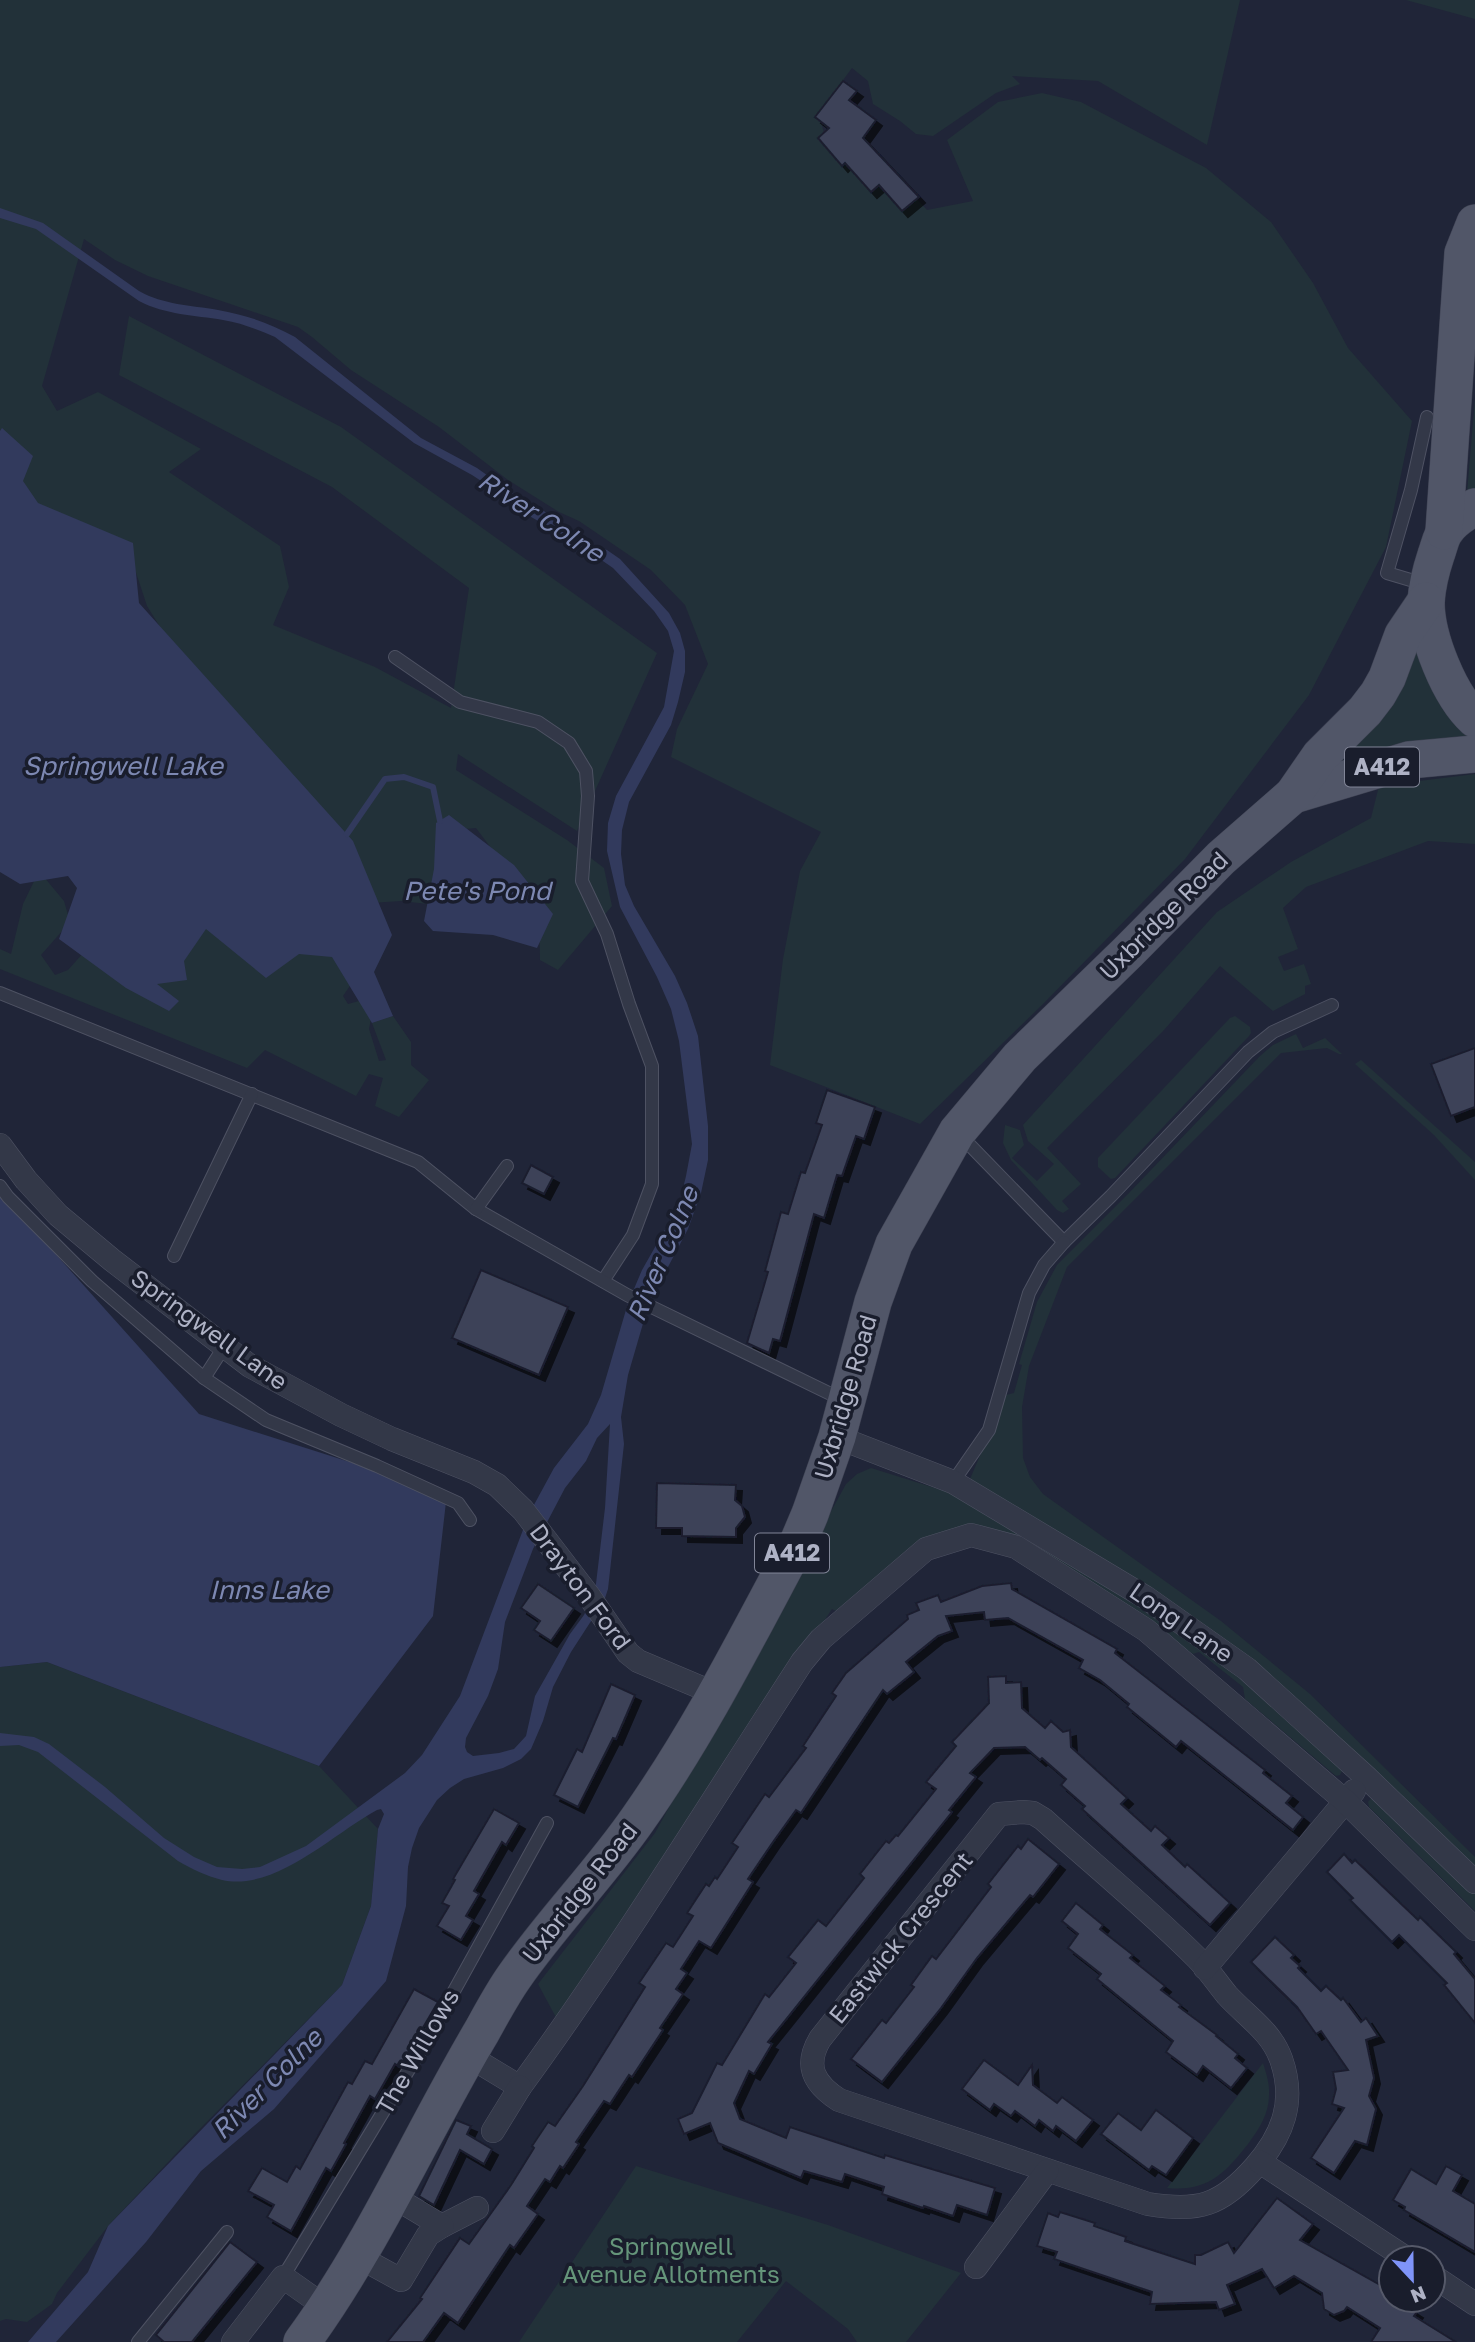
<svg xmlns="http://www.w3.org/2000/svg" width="1475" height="2342" font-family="'Golos Text',sans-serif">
<defs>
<filter id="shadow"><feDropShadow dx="6" dy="6" stdDeviation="0" flood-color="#0009"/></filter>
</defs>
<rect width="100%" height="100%" fill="#202538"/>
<g fill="#223139">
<polygon points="0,0 1240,0 1207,145 1098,81 1012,76 1020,84 996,93 933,136 916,134 900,121 873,104 868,81 852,68 815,118 821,122 824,133 853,156 862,182 871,192 879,185 902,211 917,199 927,210 973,201 947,140 998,102 1042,93 1081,102 1206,168 1271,222 1313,283 1348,348 1412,421 1386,547 1309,695 1185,859 1044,1003 920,1124 770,1065 783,959 800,871 821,832 671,757 677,729 708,664 685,605 651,570 579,521 559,512 508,480 439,427 351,370 312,337 298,327 148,276 115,260 84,239 42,386 57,411 98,392 201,449 169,472 280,546 289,587 273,625 375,667 451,708 469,588 332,487 119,375 129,316 341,427 657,653 577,831 458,754 456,770 567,840 604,868 612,906 558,970 540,960 539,912 476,828 443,831 437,905 401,901 371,903 177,654 147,606 127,545 35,508 0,434"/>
<polygon points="1406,0 1475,0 1475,19"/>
<polygon points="1475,398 1475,492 1467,493"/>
<polygon points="1417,649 1472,736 1339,764 1380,722 1394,701"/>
<polygon points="1475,774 1475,844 1428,841 1306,887 1283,908 1298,949 1278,957 1284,971 1304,964 1311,984 1305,986 1305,994 1273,1011 1220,966 1164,1030 1047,1148 1081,1184 1062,1201 1069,1209 1063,1213 1057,1210 1011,1160 1003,1143 1005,1125 1020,1130 1024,1145 1012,1158 1037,1181 1054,1164 1028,1141 1023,1125 1217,912 1291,862 1371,818 1379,786"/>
<polygon points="39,871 64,901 70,922 41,955 55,975 68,970 85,951 204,922 330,948 358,974 343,996 348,1004 359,1001 373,1009 369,1029 379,1061 386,1060 372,1023 393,1016 411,1042 411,1065 429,1080 399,1117 375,1106 383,1078 369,1074 356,1096 265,1050 247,1068 0,969 0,949 11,954 23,904"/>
<polygon points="1235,1016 1250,1027 1251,1033 1249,1036 1115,1178 1111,1179 1098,1167 1098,1158 1230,1018"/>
<polygon points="1296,1034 1303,1048 1325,1038 1342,1054 1339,1054 1327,1048 1281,1053 1067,1267 1029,1366 1022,1407 1023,1458 1030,1477 1043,1494 1221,1621 1310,1694 1475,1857 1475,1872 1281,1688 970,1479 1006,1395 1014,1393 1022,1365 1019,1364 1037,1302 1057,1265 1128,1194 1260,1056 1273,1045"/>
<polygon points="1361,1060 1475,1162 1475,1180 1434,1135 1355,1064"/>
<polygon points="871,1468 951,1493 1189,1632 1311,1735 1342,1771 1340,1775 1336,1776 1245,1699 1243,1687 1199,1652 1193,1654 1187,1650 1133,1608 1003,1533 964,1528 838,1612 832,1609 559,2023 538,1984 655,1833 846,1484 857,1474"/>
<polygon points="47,1662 319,1766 378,1829 371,1906 342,1985 187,2142 108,2226 57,2293 52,2304 27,2322 6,2319 0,2321 0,1667"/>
<polygon points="1372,1797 1475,1892 1475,1911 1369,1807 1368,1802"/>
<path d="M1263,2063C1266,2073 1270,2084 1269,2095C1269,2114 1259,2129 1248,2144C1225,2173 1208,2192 1167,2188Z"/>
<polygon points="636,2166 828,2225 961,2273 906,2342 857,2342 848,2329 786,2281 737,2342 519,2342"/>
</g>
<g fill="#323a5d" fill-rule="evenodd">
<path d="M0,208L43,223L139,291C164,305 190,305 218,310C246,315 270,323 295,337L421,438L477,468L525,502L541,509L558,521L573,535L587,543L607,550L620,559L669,613L680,633L685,651V672L678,702L671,725L629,802L622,830L621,854L625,885L634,906L675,976L687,1003L698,1036L708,1126V1160L701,1193L688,1229L649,1303L628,1375L621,1417L624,1444L608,1589L604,1601L571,1652L553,1687L543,1721L531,1749L521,1759L503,1768L464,1779L450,1788L437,1800L419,1828L412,1848L408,1867L406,1906L386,1981L274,2109L201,2171L146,2242L56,2342H28L88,2272L108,2226L342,1985L371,1906L378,1829L384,1814L381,1809L377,1810C334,1833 275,1892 222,1880C206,1876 192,1869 178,1861L38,1752L19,1745L0,1746V1733L34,1737L49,1744L105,1787L164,1838L194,1857L217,1867L242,1869L260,1867L306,1846L405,1773L422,1755L460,1696L529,1514L554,1468L588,1424L601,1395L628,1303L642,1270L679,1205L686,1176L692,1144L679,1041L671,1009L657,977L620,907L607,851L608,823L616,796L664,707L674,651L668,631L654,611L613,568L600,559L576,551L559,540L540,522L517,509L498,492L472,475L414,443L275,337C258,330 242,323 223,320C194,315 166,315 139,301L36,229L0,218ZM610,1424L605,1508L595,1592L584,1615L570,1634L535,1696L526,1736L514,1749L499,1753L473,1756L467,1752L465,1747L466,1738L488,1696L498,1669L505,1622L533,1549L565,1488L586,1461L597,1438Z"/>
<polygon points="2,428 33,456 23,481 38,503 133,543 139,603 353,841 392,935 374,972 393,1016 372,1023 332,957 299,954 266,978 206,929 184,961 187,980 157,984 179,1001 169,1011 126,988 59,939 77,888 68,876 20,884 0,872 0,431"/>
<polygon points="449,815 514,865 553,914 537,948 493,935 433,931 424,921 434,869 436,823"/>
<polygon points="0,1192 199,1414 447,1493 433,1616 319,1766 47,1662 0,1667"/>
</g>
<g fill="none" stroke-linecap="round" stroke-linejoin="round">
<polyline stroke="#323a5d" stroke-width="6" points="347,834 385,779 404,777 433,787 440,821"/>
</g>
<g fill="#3c4258" stroke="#1b1f2f" stroke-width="2" filter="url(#shadow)">
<polygon points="843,81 857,91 849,100 876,120 863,138 919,197 902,211 879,185 871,192 845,163 842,166 818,138 829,128 815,117"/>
<polygon points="1475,1048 1475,1107 1451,1116 1431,1064"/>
<polygon points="827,1090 875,1107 864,1139 856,1136 842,1176 837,1175 824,1218 814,1214 780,1341 773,1339 769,1353 747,1343 768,1272 765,1271 781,1212 788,1214 801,1172 805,1173 822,1125 816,1123"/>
<polygon points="531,1165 553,1177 544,1194 522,1183"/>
<polygon points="481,1270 568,1307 539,1375 452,1338"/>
<polygon points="657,1483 736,1485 735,1500 742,1506 745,1517 736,1528 736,1537 682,1536 682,1528 656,1528"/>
<polygon points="1011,1583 1012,1589 1117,1649 1115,1653 1265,1770 1263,1773 1292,1796 1286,1803 1303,1817 1293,1830 1181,1741 1176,1747 1127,1707 1129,1704 1100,1680 1079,1668 1083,1660 1008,1618 985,1620 984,1612 946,1616 952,1631 938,1636 906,1662 914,1672 887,1694 883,1690 801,1813 796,1810 773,1842 748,1879 753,1882 711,1948 699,1941 681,1969 687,1973 676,1989 683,1994 660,2028 663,2030 632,2077 629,2075 610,2104 604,2101 576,2142 579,2144 563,2168 560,2166 550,2182 545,2179 527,2206 538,2214 514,2248 510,2245 458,2323 444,2313 423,2342 387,2342 422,2299 420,2298 460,2238 469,2244 511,2185 534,2148 532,2146 548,2122 555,2126 583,2086 645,1987 639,1983 666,1943 673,1947 693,1916 687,1913 706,1884 709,1886 715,1877 717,1879 738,1847 732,1843 765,1794 769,1797 806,1748 803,1746 836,1696 832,1693 846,1673 908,1619 907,1615 919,1610 916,1603 938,1595 941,1602 982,1586"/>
<polygon points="538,1584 574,1608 551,1641 534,1630 540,1621 521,1608"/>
<polygon points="1006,1676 1006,1683 1021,1682 1022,1708 1045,1728 1051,1721 1063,1732 1070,1730 1071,1747 1127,1798 1121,1804 1151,1831 1155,1826 1169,1838 1162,1845 1185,1867 1187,1864 1230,1903 1210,1925 1082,1809 1085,1806 1061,1785 1066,1779 1042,1758 1040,1760 1025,1747 994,1748 970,1773 976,1777 949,1810 952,1812 768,2042 772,2044 754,2074 749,2071 734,2103 740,2119 786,2138 790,2127 884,2158 885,2155 995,2188 987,2215 957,2205 953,2216 924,2206 923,2208 882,2194 884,2187 845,2174 842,2182 804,2171 801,2178 718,2143 710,2123 684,2134 678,2119 692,2113 717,2063 722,2065 765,1994 769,1997 796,1963 788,1957 818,1920 826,1926 864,1878 860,1874 886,1841 889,1843 896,1835 898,1836 936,1789 926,1782 956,1746 952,1742 989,1703 988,1677"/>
<polygon points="611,1684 635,1695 616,1739 613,1738 578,1807 554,1795 577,1749 582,1752"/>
<polygon points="494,1809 519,1823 506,1845 502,1842 474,1891 479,1894 466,1916 473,1920 461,1940 437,1926 449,1906 442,1903 455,1880 453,1879"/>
<polygon points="1028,1839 1059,1864 1033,1897 1030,1895 977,1958 941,2008 882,2082 851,2059 882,2020 886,2023 914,1987 911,1985 932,1956 936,1959 991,1887 988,1884 1018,1846 1021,1849"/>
<polygon points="1344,1854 1352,1863 1355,1860 1418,1920 1420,1917 1456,1952 1454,1954 1475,1979 1475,2023 1444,1985 1447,1983 1399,1935 1392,1942 1350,1900 1353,1898 1327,1872"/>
<polygon points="1076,1903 1103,1925 1100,1929 1133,1955 1130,1958 1165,1986 1161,1990 1181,2005 1179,2007 1217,2035 1216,2036 1238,2054 1235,2058 1247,2068 1231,2088 1203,2066 1197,2075 1166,2052 1173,2041 1097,1979 1101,1974 1068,1948 1078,1934 1062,1921"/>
<polygon points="1275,1937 1294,1955 1291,1958 1300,1966 1298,1968 1321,1991 1326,1986 1341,2000 1343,1998 1361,2022 1366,2018 1378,2036 1366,2040 1374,2078 1369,2096 1376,2109 1367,2145 1355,2141 1334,2173 1311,2158 1344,2108 1332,2104 1336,2089 1333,2072 1348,2070 1321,2031 1316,2034 1297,2007 1251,1962"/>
<polygon points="414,1989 438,2002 400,2067 395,2064 375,2099 370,2096 344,2143 346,2144 331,2171 326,2168 291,2231 267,2217 274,2205 248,2191 262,2168 287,2182 296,2166 300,2169 348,2082 352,2084 365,2061 372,2064"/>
<polygon points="984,2060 1018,2085 1032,2065 1033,2085 1057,2103 1062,2097 1093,2120 1076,2141 1056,2126 1053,2131 1039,2120 1035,2126 1015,2111 1011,2116 994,2104 990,2110 962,2089"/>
<polygon points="1156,2110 1193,2138 1166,2175 1152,2166 1149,2170 1101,2134 1118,2113 1141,2130"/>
<polygon points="456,2120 471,2126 467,2134 492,2149 484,2164 460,2150 434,2205 419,2196"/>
<polygon points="1446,2166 1462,2175 1453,2191 1475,2204 1475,2252 1404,2210 1405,2207 1393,2200 1411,2169 1436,2184"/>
<polygon points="1277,2198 1313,2224 1300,2240 1391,2291 1391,2300 1398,2300 1417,2312 1414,2316 1456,2342 1371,2342 1380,2328 1347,2307 1344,2311 1334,2315 1324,2309 1322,2293 1294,2276 1274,2288 1262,2269 1227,2285 1235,2304 1219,2310 1216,2302 1150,2304 1152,2292 1054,2259 1057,2252 1037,2246 1048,2213 1058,2217 1060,2212 1095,2223 1094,2226 1126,2237 1125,2241 1195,2264 1195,2255 1201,2255 1228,2242 1234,2253"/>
<polygon points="230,2242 257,2262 192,2342 164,2342 156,2335"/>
</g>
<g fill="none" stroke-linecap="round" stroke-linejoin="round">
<g stroke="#4e5263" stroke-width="14">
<g id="lane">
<polyline points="1424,584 1387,573 1411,490 1427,417"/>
<polyline points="395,657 460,702 538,722 569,743 586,771 588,796 582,881 607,934 629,1004 652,1066 652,1184 633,1235 603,1281"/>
<polyline points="0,993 418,1162 476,1209 627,1295 843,1400"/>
<polyline points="960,1135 1064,1242 1111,1196 1248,1052 1273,1032 1332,1005"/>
<polyline points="0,1186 8,1197 92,1281 204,1378 266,1420 377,1466 458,1503 470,1520"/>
<polyline points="476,1209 507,1166"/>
<polyline points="174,1256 252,1094"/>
<polyline points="204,1378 224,1347"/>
<polyline points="953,1482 989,1430 1029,1293 1044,1265 1064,1242"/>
<polyline points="283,2277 428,2038 547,1823"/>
<polyline points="138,2342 227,2232"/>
</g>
</g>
<g stroke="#4e5263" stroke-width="24">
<g id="street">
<polyline points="0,1145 26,1180 58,1215 112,1260 250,1366 341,1415 392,1439 474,1472 497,1485 523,1510 589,1596 628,1653 638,1661 702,1688 715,1697"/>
<polyline points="837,1437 953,1482 1145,1597 1247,1669 1366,1777 1475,1882"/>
<path d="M1023,1812L1033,1813L1043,1819C1094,1865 1148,1909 1197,1958C1208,1969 1217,1983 1227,1995C1246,2016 1271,2031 1281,2059C1296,2101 1283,2135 1255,2167C1221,2206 1198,2212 1148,2204L839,2100C814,2084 804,2066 820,2039L999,1814Z"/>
<polyline points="1205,1968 1354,1791"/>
<path d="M467,2055L520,2087C620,1950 709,1805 802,1662L821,1639L926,1549L971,1535L1016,1547L1146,1630L1345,1801L1475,1929"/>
<polyline points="493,2131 520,2087"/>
<polyline points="1260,2162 1406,2258"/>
<polyline points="442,2226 477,2208"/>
<polyline points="359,2257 401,2280 428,2235 442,2226 392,2196"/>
<polyline points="976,2267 1047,2171"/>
<polyline points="1433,2276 1475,2304"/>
<polyline points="233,2342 283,2277 327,2308"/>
</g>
</g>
<g stroke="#3d4152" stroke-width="38">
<g id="primary">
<path d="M1475,507C1464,513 1453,520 1446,530C1441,536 1439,547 1436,555C1431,570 1427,586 1426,602C1426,637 1449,695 1475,719"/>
<polyline points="1444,531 1463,253 1475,223"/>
<polyline points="1293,795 1409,760 1475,754"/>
<path d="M302,2342C373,2245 421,2134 482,2031C492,2013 502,1994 514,1977C552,1922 600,1874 638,1819C700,1731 748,1635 799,1540L810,1514L837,1437L873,1302L894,1244L957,1132L1020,1057L1128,952L1221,858L1293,795L1320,756L1365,711L1378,694L1387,678L1403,635L1426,601"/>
</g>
</g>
<use href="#lane" stroke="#333848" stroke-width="12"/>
<use href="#street" stroke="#333848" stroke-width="23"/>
<use href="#primary" stroke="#515668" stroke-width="37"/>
</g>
<g text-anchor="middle" stroke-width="7" stroke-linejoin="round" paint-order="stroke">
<g fill="#191d2c" stroke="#818597" stroke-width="2">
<rect x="1345" y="747.5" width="74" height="39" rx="5"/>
<rect x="755" y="1533.5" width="74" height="39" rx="5"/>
</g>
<g font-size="23" font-weight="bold" fill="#aeb2c5">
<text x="1382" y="775">A412</text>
<text x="792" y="1561">A412</text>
</g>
<g font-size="24" fill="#aeb2c5" stroke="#191d2c">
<text transform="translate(1164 916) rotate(-45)" y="8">Uxbridge Road</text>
<text transform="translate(209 1330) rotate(36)" y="8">Springwell Lane</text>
<text transform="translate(846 1397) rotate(-74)" y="8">Uxbridge Road</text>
<text transform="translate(580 1587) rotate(53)" y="8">Drayton Ford</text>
<text transform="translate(1181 1623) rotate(35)" y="8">Long Lane</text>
<text transform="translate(580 1893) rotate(-52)" y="8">Uxbridge Road</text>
<text transform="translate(901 1938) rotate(-51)" y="8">Eastwick Crescent</text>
<text transform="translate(418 2052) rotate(-60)" y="8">The Willows</text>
</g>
<g font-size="24" fill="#65957a" stroke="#191d2c">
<text x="671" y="2255">Springwell<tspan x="671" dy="28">Avenue Allotments</tspan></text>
</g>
<g font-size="26" font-style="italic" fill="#7d88b2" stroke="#191d2c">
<text transform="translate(541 517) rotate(33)" y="9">River Colne</text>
<text x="123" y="775">Springwell Lake</text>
<text x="477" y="900">Pete's Pond</text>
<text transform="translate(663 1254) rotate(-67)" y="9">River Colne</text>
<text x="269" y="1599">Inns Lake</text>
<text transform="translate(267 2084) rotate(-45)" y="9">River Colne</text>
</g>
</g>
<g transform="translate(1412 2279) rotate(158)"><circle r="33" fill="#191d2c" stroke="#555969" stroke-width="2"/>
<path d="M0-5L12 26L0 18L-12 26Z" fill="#7f94f8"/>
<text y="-10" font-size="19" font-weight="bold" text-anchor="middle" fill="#aeb2c5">N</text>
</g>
</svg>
